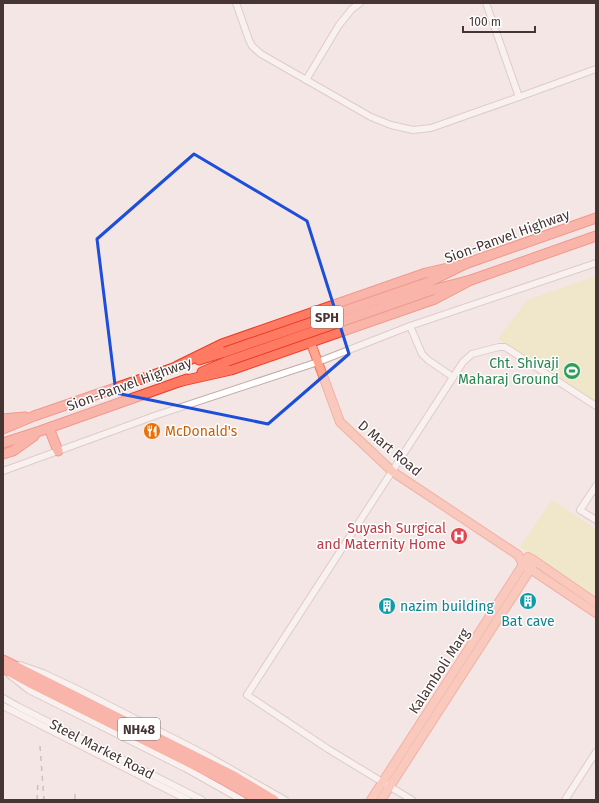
<svg xmlns="http://www.w3.org/2000/svg" width="599" height="803" font-family="'Fira Sans',sans-serif">
<rect width="100%" height="100%" fill="#f4e6e4"/>
<g fill="#ece7a8">
<polygon points="596,276 596,403 498,339 527,300"/>
<polygon points="552,500 596,529 596,598 520,547"/>
</g>
<g fill="none" stroke-linecap="round" stroke-linejoin="round">
<g stroke="#c3aca8" stroke-width="8">
<g id="minor">
<polyline points="236,3 249,40 252,46 261,54 371,117 391,125 413,130 431,128 519,97 596,69"/>
<polyline points="486,3 519,97"/>
<polyline points="306,80 339,25 352,9 360,3"/>
<polyline points="410,326 422,354 428,360 453,377"/>
<polyline points="3,471 157,415 318,362 410,326 596,263"/>
<polyline points="596,486 580,510 596,520"/>
<polyline points="20,665 43,673 77,689 206,755 285,800"/>
<polyline points="10,675 29,690 185,768 242,800"/>
<polyline points="3,698 19,707 202,800"/>
<polyline points="3,706 188,800"/>
<polyline points="412,800 328,749 247,695 463,362 472,354 499,347 505,347 596,406"/>
<polyline points="565,800 596,752"/>
</g>
</g>
<g stroke="#ef7156" stroke-width="10">
<g id="major">
<polyline points="309,338 340,422 393,472 518,555 523,564 596,613"/>
<polyline points="532,559 596,603"/>
<polyline points="371,800 528,557"/>
<polyline points="381,800 535,562"/>
</g>
</g>
<g stroke="#ec3b25" stroke-width="11">
<g id="highway">
<polyline points="429,282 465,264 596,218"/>
<polyline points="432,290 471,280 596,236"/>
<polyline points="199,360 225,352"/>
<polyline points="177,366 222,344 426,273 465,264"/>
<polyline points="202,372 228,361"/>
<polyline points="182,381 231,370 435,299 471,280"/>
<polyline points="3,419 25,417"/>
<polyline points="49,428 58,451"/>
<polyline points="3,429 34,416 182,365"/>
<polyline points="3,443 40,431 187,379"/>
<polyline points="3,454 13,451 34,436"/>
<polyline points="3,660 234,776 274,800"/>
<polyline points="3,668 32,684 218,777 259,800"/>
</g>
</g>
<use href="#minor" stroke="#fff" stroke-width="6"/>
<use href="#major" stroke="#ffa691" stroke-width="8"/>
<use href="#highway" stroke="#ff7a63" stroke-width="9"/>
<g stroke="#959595" stroke-width="1.5" stroke-dasharray="5 5" stroke-linecap="butt">
<polyline points="40,746 44,800"/>
<polyline points="75,794 75,800"/>
<polyline points="37,800 38,780"/>
</g>
<g stroke="#ec3b25" stroke-width="11" stroke-linecap="butt">
<g id="highway-bridge">
<polyline points="225,352 429,282"/>
<polyline points="228,361 432,290"/>
</g>
</g>
<use href="#highway-bridge" stroke="#ff7a63" stroke-width="9"/>
</g>
<path d="M0 0H599V803H0ZM194,154L307,221L349,354L268,424L116,393L97,239Z" fill="#f4e6e4" fill-opacity=".55" fill-rule="evenodd"/>
<path fill="none" stroke="#1d4ed8" stroke-width="3" stroke-linejoin="round" d="M194,154L307,221L349,354L268,424L116,393L97,239Z"/>
<defs>
<g id="stadium-disc" transform="scale(0.9)"><circle r="9.5" fill="#2e9e5b" stroke="#fff"/><path d="M0-5a6.5 5 0 1 0 0 10a6.5 5 0 1 0 0-10ZM-3.5-1.8h7v3.6h-7Z" fill="#fff"/></g>
<g id="restaurant-disc" transform="scale(0.9)"><circle r="9.5" fill="#e8710a" stroke="#fff"/><path d="M-5-6h1v4h1v-4h1v4h1v-4h1v5L-1.5 .5V6h-2V.5L-5-1ZM5-6V6H3V1.5H1.5Q1.5-4 5-6Z" fill="#fff"/></g>
<g id="hospital-disc" transform="scale(0.9)"><circle r="9.5" fill="#e0444e" stroke="#fff"/><path d="M-5-5h3v3.5h4V-5h3V5h-3V1.5h-4V5h-3Z" fill="#fff"/></g>
<g id="building-disc" transform="scale(0.9)"><circle r="9.5" fill="#0f9aa8" stroke="#fff"/><path d="M-4-6H4V6H1V3H-1V6H-4ZM-2.5-4.3h1.7v1.8h-1.7ZM.8-4.3h1.7v1.8H.8ZM-2.5-1h1.7V.8h-1.7ZM.8-1h1.7V.8H.8Z" fill="#fff"/></g>
</defs>
<g fill-rule="evenodd">
<use href="#stadium-disc" x="572" y="371"/>
<use href="#restaurant-disc" x="152" y="431"/>
<use href="#hospital-disc" x="459" y="536"/>
<use href="#building-disc" x="528" y="601"/>
<use href="#building-disc" x="387" y="606"/>
</g>
<g text-anchor="middle" stroke-width="3" stroke-linejoin="round" paint-order="stroke">
<g fill="#fff" stroke="#7e7270" stroke-width="1">
<rect x="311" y="306" width="32" height="22" rx="3"/>
<rect x="118" y="718" width="42" height="22" rx="3"/>
</g>
<g font-size="13" font-weight="bold" fill="#463533">
<text x="327" y="322">SPH</text>
<text x="139" y="734">NH48</text>
</g>
<g font-size="14" fill="#463533" stroke="#fff">
<text transform="translate(507 236) rotate(-20)" y="5">Sion-Panvel Highway</text>
<text transform="translate(129 384) rotate(-20)" y="5">Sion-Panvel Highway</text>
<text transform="translate(390 448) rotate(40)" y="5">D Mart Road</text>
<text transform="translate(439 671) rotate(-57)" y="5">Kalamboli Marg</text>
<text transform="translate(102 749) rotate(27)" y="5">Steel Market Road</text>
</g>
<g font-size="14" fill="#27864d" stroke="#fff" text-anchor="end">
<text x="559" y="368">Cht. Shivaji<tspan x="559" dy="16">Maharaj Ground</tspan></text>
</g>
<g font-size="14" fill="#c56008" stroke="#fff" text-anchor="start">
<text x="165" y="436">McDonald's</text>
</g>
<g font-size="14" fill="#be3a42" stroke="#fff" text-anchor="end">
<text x="446" y="533">Suyash Surgical<tspan x="446" dy="16">and Maternity Home</tspan></text>
</g>
<g font-size="14" fill="#0d838f" stroke="#fff" text-anchor="start">
<text x="400" y="611">nazim building</text>
<text x="528" y="626" text-anchor="middle">Bat cave</text>
</g>
</g>
<rect width="599" height="803" fill="none" stroke="#463533" stroke-width="8"/>
<path d="M463 26v6h72v-6" fill="none" stroke="#463533" stroke-width="2"/>
<text x="469" y="26" font-size="12" fill="#463533" stroke="#ffffff" stroke-width="3" paint-order="stroke">100 m</text>
</svg>
